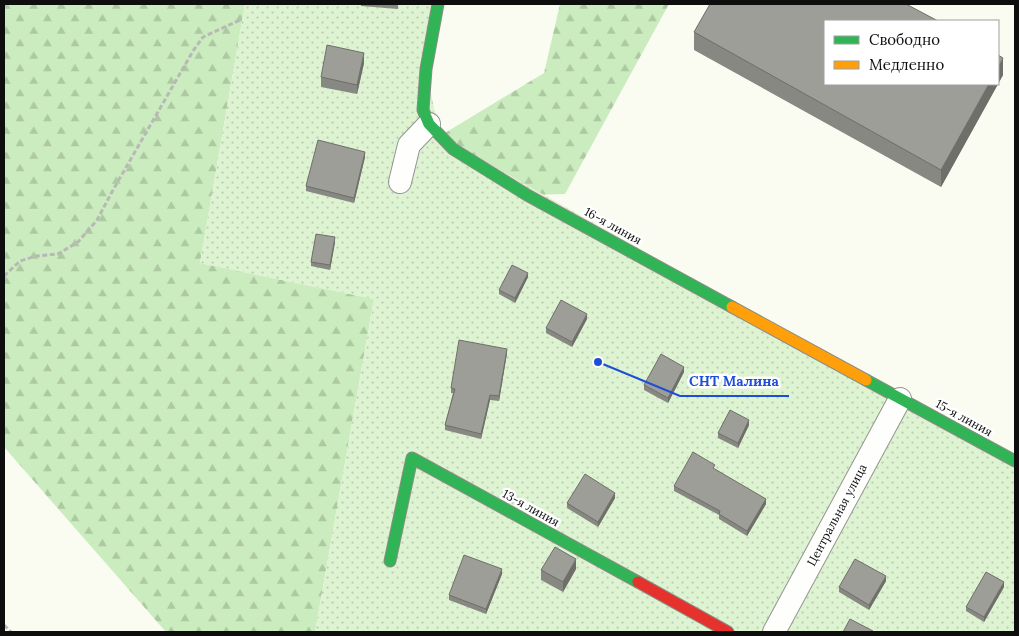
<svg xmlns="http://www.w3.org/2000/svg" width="1019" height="636" font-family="Lora,serif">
<defs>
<pattern id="forest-firs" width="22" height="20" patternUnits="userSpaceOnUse" patternTransform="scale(1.25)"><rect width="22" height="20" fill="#cbecbe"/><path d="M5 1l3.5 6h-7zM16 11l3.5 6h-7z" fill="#adc9a2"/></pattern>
<pattern id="garden-dots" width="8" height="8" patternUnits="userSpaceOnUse" patternTransform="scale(1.25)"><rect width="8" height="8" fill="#ddf3d1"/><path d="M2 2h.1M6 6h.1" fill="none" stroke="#bccfb2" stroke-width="1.8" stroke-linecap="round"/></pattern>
</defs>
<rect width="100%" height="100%" fill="#fafcf2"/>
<g fill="url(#forest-firs)">
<polygon points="4,4 245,4 200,263 374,299 315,632 166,632 4,447"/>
<polygon points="560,4 669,4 565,194 527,195 440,136 544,73"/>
</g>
<polygon fill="url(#garden-dots)" points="245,4 438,4 426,69 440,136 1015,461 1015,632 315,632 374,299 200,263"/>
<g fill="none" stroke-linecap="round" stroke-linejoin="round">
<g stroke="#949591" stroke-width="24">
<g id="street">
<polyline points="400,182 409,145 429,124"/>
<polyline points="774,632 900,399"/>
</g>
</g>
<g stroke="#8b8c87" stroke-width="13">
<g id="fast">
<polyline points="438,4 426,69 423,110 429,124 453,149 527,195 732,307"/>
<polyline points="866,380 1015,461"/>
<polyline points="390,561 412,458 638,582"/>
</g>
</g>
<g stroke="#8b8c87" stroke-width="13">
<polyline id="slow" points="732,307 866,380"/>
</g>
<g stroke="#8b8c87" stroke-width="13">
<polyline id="jam" points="638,582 728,632"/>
</g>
<g stroke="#b8b8b6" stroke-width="3" stroke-dasharray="5 2.5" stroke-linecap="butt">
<polyline points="4,276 20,261 36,256 58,254 78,242 97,220 113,190 193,51 203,37 240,20"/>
<polyline points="4,625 11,632"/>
</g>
<use href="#street" stroke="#fefffd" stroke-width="22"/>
<use href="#fast" stroke="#30b455" stroke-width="11"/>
<use href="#slow" stroke="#ff9f0a" stroke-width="11"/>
<use href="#jam" stroke="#e5322d" stroke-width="11"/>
</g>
<g fill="#888883">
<polygon points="361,4 398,4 398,9 361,6"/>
<polygon points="694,32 1003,75 941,187 694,50"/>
<polygon points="364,63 357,94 321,87 321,77"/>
<polygon points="365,157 354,203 306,191 306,186"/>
<polygon points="335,242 330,270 311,266 311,262"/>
<polygon points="528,277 515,303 499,294 499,290"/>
<polygon points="587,319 572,347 546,333 546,328"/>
<polygon points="507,353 499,401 490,400 481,439 445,430 445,425 453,393 451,393 451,388"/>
<polygon points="684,372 668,403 644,390 644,385"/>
<polygon points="749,425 738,448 718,438 718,433"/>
<polygon points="715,469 766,504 747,536 719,519 719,515 674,491 674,486"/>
<polygon points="615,498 598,527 567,508 567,503"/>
<polygon points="576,569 563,592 541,580 541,570"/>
<polygon points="502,574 486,614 449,600 449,595"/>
<polygon points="886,581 869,610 839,592 839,587"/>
<polygon points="1004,587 984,622 966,611 966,607"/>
</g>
<g fill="#6f6f6a">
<polygon points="364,53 364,63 357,94 357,85"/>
<polygon points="1003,58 1003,75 941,187 941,170 989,84 998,84 998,68"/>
<polygon points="365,152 365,157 354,203 354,198"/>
<polygon points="335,237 335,242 330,270 330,265"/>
<polygon points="528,273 528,277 515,303 515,298"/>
<polygon points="587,314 587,319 572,347 572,342"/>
<polygon points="507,349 507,353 499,401 499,396"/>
<polygon points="684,367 684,372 668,403 668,398"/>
<polygon points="490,395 490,400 481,439 481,434"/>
<polygon points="749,420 749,425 738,448 738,443"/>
<polygon points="615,493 615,498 598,527 598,522"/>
<polygon points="766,499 766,504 747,536 747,531"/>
<polygon points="576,559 576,569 563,592 563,582"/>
<polygon points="502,569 502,574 486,614 486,609"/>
<polygon points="886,576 886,581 869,610 869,605"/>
<polygon points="1004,582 1004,587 984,622 984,617"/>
</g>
<g fill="#9e9e98" stroke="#6f6f6a">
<polygon points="710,4 906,4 938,21 825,21 825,84 989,84 941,170 694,32"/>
<polygon points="327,45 364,53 357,85 321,77"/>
<polygon points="998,55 1003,58 998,68"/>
<polygon points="318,140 365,152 354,198 306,186"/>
<polygon points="316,234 335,237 330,265 311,262"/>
<polygon points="512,265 528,273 515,298 499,290"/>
<polygon points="561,300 587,314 572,342 546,328"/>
<polygon points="459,340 507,349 499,396 490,395 481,434 445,425 455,389 451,388"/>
<polygon points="661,354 684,367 668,398 644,385"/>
<polygon points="730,410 749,420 738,443 718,433"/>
<polygon points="693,452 715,465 713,468 766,499 747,531 719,514 720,511 674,486"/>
<polygon points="585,474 615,493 598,522 567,503"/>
<polygon points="555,547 576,559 563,582 541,570"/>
<polygon points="464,555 502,569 486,609 449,595"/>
<polygon points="855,559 886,576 869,605 839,587"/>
<polygon points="986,572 1004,582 984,617 966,607"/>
<polygon points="850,619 873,631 872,632 843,632"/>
</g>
<g text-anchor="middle" stroke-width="5" stroke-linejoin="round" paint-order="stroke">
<g font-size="12" fill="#0e0e0e" stroke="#fff">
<text transform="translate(613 226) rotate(29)" y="4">16-я линия</text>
<text transform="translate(964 418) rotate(29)" y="4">15-я линия</text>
<text transform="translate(531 508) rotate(29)" y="4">13-я линия</text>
<text transform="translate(837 515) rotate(-62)" y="4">Центральная улица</text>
</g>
</g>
<path fill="none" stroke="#1d4ed8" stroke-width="2" d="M598 362L680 396H789"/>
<circle fill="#1d4ed8" stroke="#fff" stroke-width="2" cx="598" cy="362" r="5"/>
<g font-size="14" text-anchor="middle" font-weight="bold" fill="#1d4ed8" stroke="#fff" stroke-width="5" stroke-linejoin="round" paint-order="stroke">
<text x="734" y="386">СНТ Малина</text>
</g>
<rect width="1019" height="636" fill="none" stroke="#0e0e0e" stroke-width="10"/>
<rect x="824" y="20" width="175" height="65" fill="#ffffff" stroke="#9f9f9f"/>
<rect x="834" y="36" width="25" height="8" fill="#30b455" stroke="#9f9f9f"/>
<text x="869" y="45" font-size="15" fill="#0e0e0e">Свободно</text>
<rect x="834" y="61" width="25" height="8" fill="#ff9f0a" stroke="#9f9f9f"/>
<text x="869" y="70" font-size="15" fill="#0e0e0e">Медленно</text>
</svg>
